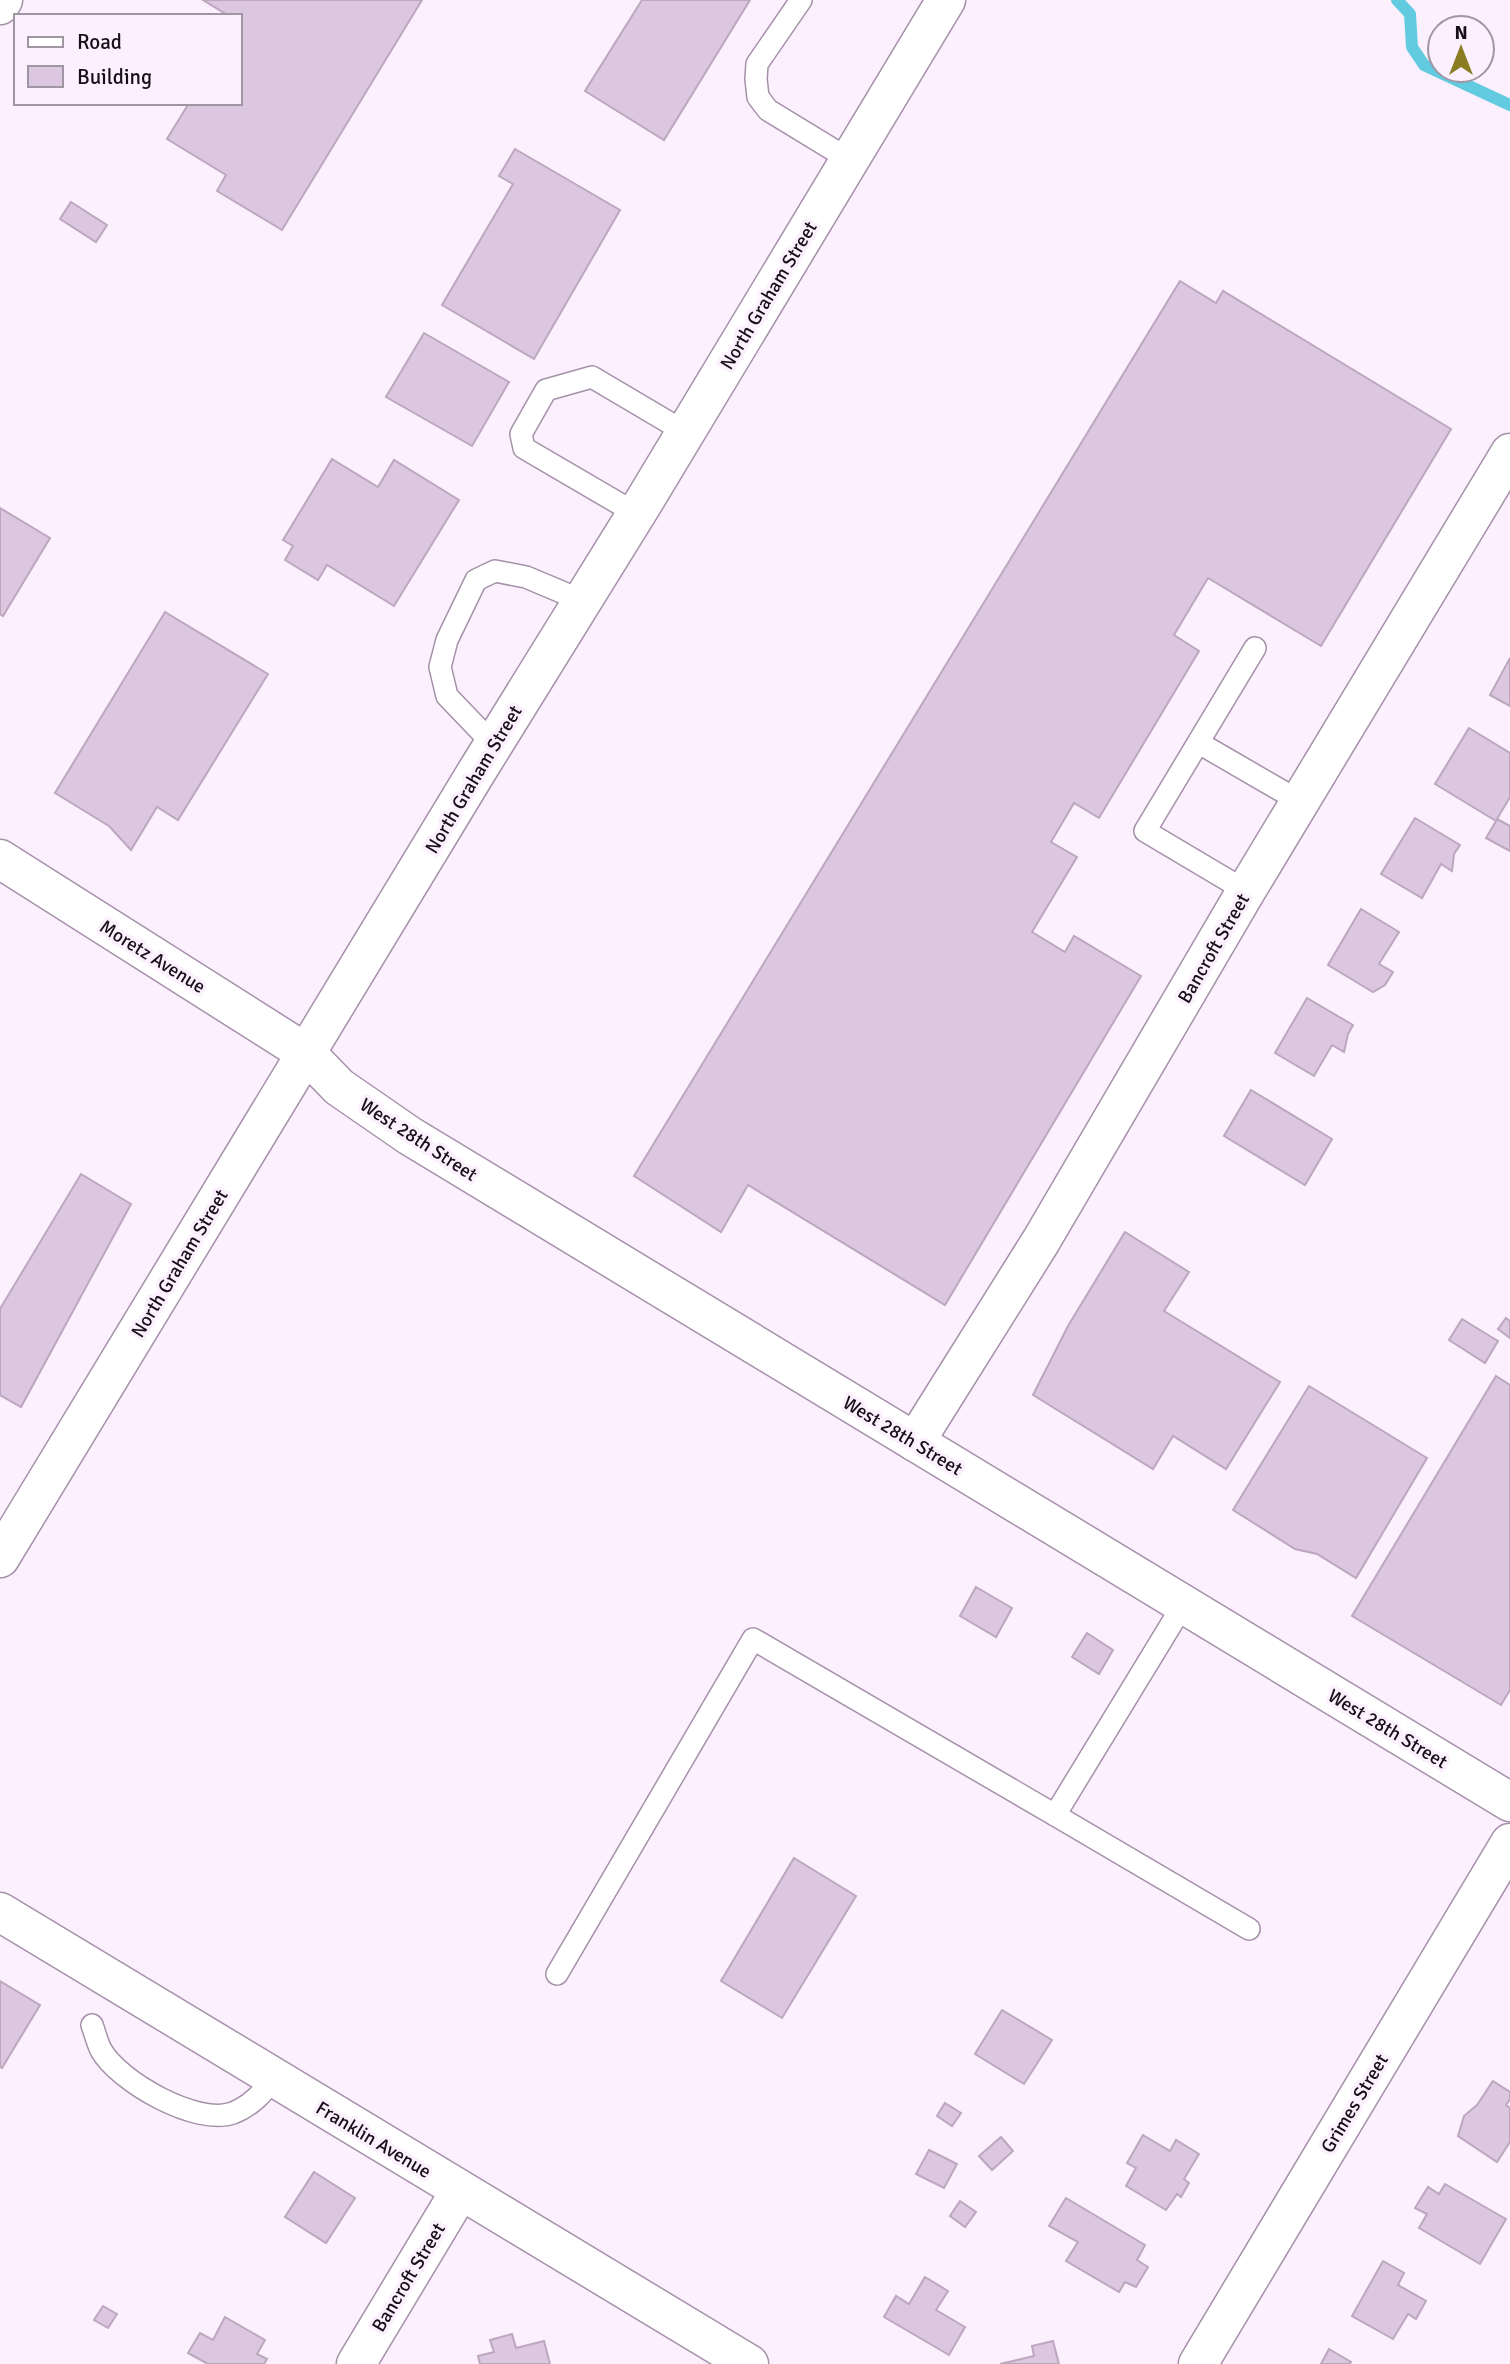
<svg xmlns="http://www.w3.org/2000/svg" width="1510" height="2364" font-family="Signika,sans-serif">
<rect width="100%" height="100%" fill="#fceffe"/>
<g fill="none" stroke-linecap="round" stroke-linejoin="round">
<polyline stroke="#62cbdf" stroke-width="12" points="1397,0 1410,14 1412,47 1424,65 1510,105"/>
</g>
<g fill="#dcc7e0" stroke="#bca7bf" stroke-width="2">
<polygon points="203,0 422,0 282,230 217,191 226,175 167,139 189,103 240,103 240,16 229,16"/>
<polygon points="642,0 750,0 664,140 585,91"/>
<polygon points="515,149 620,210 534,359 442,305 513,184 499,176"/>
<polygon points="71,202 107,225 96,242 60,219"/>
<polygon points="1180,281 1216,303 1223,291 1451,429 1321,646 1208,578 1174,635 1199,651 1099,818 1074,803 1051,842 1077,857 1032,932 1065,952 1074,936 1141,976 945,1305 748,1185 721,1232 634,1176"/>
<polygon points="424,333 509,382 472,446 386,397"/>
<polygon points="332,459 378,487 394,460 459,500 394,606 327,565 318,580 285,560 293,546 283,540"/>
<polygon points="0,508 50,538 3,616 0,614"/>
<polygon points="165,612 268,674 178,820 157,807 131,850 109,826 55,793"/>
<polygon points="1510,658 1510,706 1490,695"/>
<polygon points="1469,728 1510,753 1510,797 1497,819 1510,826 1510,851 1486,838 1496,821 1435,784"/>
<polygon points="1415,818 1460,845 1454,854 1452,871 1441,864 1422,898 1381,874"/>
<polygon points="1361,909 1399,932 1379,964 1393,972 1385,985 1373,992 1328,965"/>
<polygon points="1307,998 1353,1025 1348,1034 1344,1052 1332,1045 1314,1076 1275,1053"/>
<polygon points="1251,1090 1332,1139 1305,1185 1224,1136"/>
<polygon points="81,1174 131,1204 21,1407 0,1395 0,1309"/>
<polygon points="1125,1232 1189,1272 1164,1311 1280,1382 1226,1469 1173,1436 1153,1469 1033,1395 1068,1326"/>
<polygon points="1506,1318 1510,1321 1510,1338 1498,1329"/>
<polygon points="1462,1319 1498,1341 1485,1363 1449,1340"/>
<polygon points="1496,1376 1510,1385 1510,1690 1501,1705 1352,1616"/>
<polygon points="1309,1386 1427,1458 1356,1578 1317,1554 1295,1549 1233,1510"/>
<polygon points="976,1587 1012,1608 996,1637 960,1616"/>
<polygon points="1087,1633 1113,1650 1099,1674 1072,1657"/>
<polygon points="794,1858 856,1896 782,2018 721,1981"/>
<polygon points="0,1981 40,2005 2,2068 0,2067"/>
<polygon points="1002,2010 1052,2040 1024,2084 975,2054"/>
<polygon points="1493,2081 1510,2092 1510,2099 1506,2105 1510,2108 1510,2142 1497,2162 1458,2136 1464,2116 1477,2105"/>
<polygon points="945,2103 961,2113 952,2126 937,2116"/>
<polygon points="1143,2135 1170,2151 1176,2140 1199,2154 1184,2179 1189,2183 1181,2197 1177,2194 1166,2210 1126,2186 1136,2168 1127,2163"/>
<polygon points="1001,2137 1013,2151 992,2170 979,2156"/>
<polygon points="929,2150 957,2164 944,2188 916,2174"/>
<polygon points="314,2172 355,2198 326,2243 285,2217"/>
<polygon points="1445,2184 1506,2219 1480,2264 1419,2228 1427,2214 1415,2208 1428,2187 1439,2194"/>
<polygon points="1066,2198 1145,2245 1137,2260 1148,2267 1136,2287 1125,2282 1119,2292 1066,2261 1078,2242 1049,2226"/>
<polygon points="960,2201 976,2212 965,2227 950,2216"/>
<polygon points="1383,2261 1404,2273 1398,2285 1426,2301 1416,2319 1408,2314 1393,2339 1352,2316"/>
<polygon points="925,2277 948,2291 936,2310 965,2327 949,2355 884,2317 896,2296 909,2304"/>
<polygon points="103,2306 117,2314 108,2328 94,2320"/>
<polygon points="225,2317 265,2340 257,2354 267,2359 264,2364 208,2364 188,2353 200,2333 213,2340"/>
<polygon points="512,2334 516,2348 544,2341 550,2364 480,2364 478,2356 494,2352 490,2340"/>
<polygon points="1053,2341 1059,2364 1000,2364 1034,2356 1032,2346"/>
<polygon points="1329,2349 1351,2362 1349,2364 1321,2364"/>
</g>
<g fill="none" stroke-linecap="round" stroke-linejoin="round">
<g stroke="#a591a9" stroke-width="24">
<g id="lane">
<polyline points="801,0 757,64 756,79 758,97 768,110 850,160"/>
<polyline points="637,514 524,448 521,434 546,390 592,377 685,432"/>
<polyline points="1199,743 1299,801"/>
<polyline points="494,745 447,696 440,667 447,640 476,580 495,571 526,577 583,601"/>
<polyline points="1246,891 1145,831 1255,648"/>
<polyline points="1055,1815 1249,1929"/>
<polyline points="557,1974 753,1639 1055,1815 1183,1605"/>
<path d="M92,2025C95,2033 97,2042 101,2050C119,2082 197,2126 233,2113C251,2106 263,2093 274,2078"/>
</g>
</g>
<g stroke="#a591a9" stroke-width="41">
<g id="street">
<polyline points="0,5 3,0"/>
<polyline points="0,859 306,1053 339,1087 410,1136 1510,1802"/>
<polyline points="915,1442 1041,1241 1246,891 1510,453"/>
<polyline points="0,1912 749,2364"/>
<polyline points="356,2364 460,2191"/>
<polyline points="1198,2364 1510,1843"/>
</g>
</g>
<g stroke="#a591a9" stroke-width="41">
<polyline id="secondary" points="0,1558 477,771 643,503 946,0"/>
</g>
<use href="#lane" stroke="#fff" stroke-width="21"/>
<use href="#street" stroke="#fff" stroke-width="38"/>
<use href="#secondary" stroke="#fff" stroke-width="38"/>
</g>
<g text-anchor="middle" stroke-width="7" stroke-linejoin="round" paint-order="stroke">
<g font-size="19" fill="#160f17" stroke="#fceffe">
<text transform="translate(768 295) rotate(-59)" y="7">North Graham Street</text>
<text transform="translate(473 779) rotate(-59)" y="7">North Graham Street</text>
<text transform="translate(1213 948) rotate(-60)" y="7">Bancroft Street</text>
<text transform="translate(153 956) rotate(32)" y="7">Moretz Avenue</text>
<text transform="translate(419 1139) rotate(33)" y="7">West 28th Street</text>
<text transform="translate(179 1263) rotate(-59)" y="7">North Graham Street</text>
<text transform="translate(903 1435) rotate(31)" y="7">West 28th Street</text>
<text transform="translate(1388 1728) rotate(31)" y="7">West 28th Street</text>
<text transform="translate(1354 2103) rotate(-59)" y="7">Grimes Street</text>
<text transform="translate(374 2139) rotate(31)" y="7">Franklin Avenue</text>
<text transform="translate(408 2277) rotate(-59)" y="7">Bancroft Street</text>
</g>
</g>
<rect x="14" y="14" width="228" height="91" fill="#fceffe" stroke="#a095a2" stroke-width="2"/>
<rect x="28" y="37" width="35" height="10" fill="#ffffff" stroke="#a095a2" stroke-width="2"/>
<text x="77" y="49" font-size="21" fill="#160f17">Road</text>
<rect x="28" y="66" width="35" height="21" fill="#dcc7e0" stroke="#a095a2" stroke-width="2"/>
<text x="77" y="84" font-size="21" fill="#160f17">Building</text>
<g transform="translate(1461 49)"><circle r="33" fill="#fceffe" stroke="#a095a2" stroke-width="2"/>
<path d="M0-5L12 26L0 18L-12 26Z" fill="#8a7c21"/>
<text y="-10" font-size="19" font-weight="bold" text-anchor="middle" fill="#160f17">N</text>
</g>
</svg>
